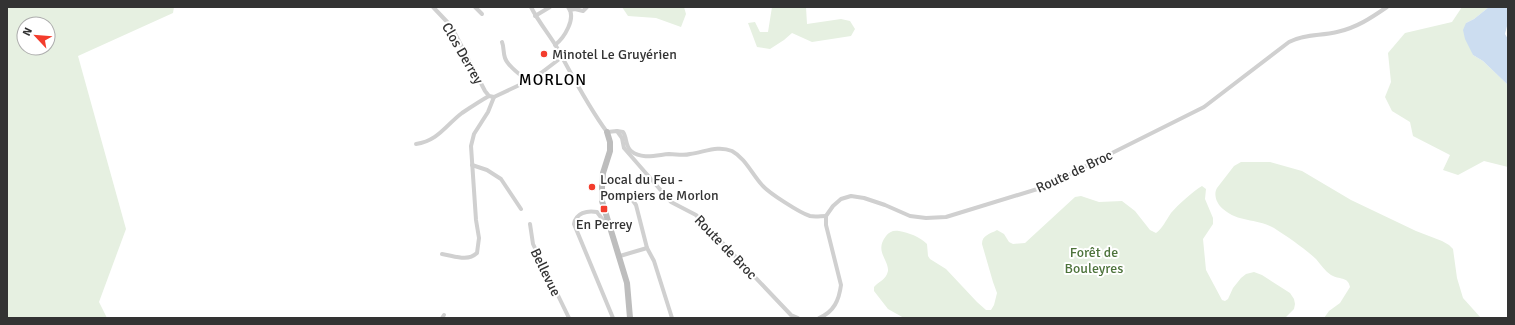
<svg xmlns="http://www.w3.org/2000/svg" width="1515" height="325" font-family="Signika,sans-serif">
<rect width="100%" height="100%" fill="#fff"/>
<g fill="#e6f0e1" fill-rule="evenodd">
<path d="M7,7H174L173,13L78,56L126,229L99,302L107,318H7ZM24,24H48V48H24Z"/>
<polygon points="622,7 684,7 686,14 681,27 656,18 628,16"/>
<polygon points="772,7 806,7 807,24 841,19 850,21 855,29 851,36 812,42 792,33 784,40 770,49 757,47 748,23 755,22 760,32 768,32"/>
<polygon points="1462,7 1489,7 1474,19 1466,23 1473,55 1483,61 1508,85 1508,167 1484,161 1458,175 1443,170 1450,155 1413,136 1410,122 1392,111 1385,97 1391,82 1388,53 1405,33 1452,22"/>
<path d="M1241,162H1270L1302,171L1351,200L1416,231L1442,241L1449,245L1453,249L1457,278L1463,298L1481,318H1324L1329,311L1340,303L1350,287C1348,276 1339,280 1331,275C1325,271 1321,265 1316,259C1304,248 1288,237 1274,228C1257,218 1239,223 1223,209C1217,204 1213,195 1217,188L1234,166Z"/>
<path d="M1202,186L1206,189L1205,199L1213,218V224L1203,239L1206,270L1222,300L1225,301L1228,299L1233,288L1241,278L1246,274L1254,272L1262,275L1290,293L1294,299L1295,304L1294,309L1285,318H904L888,309L874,291V287C879,281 886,280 888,271C889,260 874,251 886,236C889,232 893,230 899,231C909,233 919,236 927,244L928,256L930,259L946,269L977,302L986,310H991L994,305L997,293L993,282L982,244C982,235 990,234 997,230L1004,234L1009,242L1013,244L1025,243L1075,197L1081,196L1099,202L1122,201L1135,211L1150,230L1156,233C1163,228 1166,220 1171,213C1178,205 1193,191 1202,186Z"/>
</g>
<polygon fill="#ccddf0" points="1489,7 1508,7 1508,22 1505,34 1508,39 1508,85 1483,61 1473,55 1465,39 1463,30 1466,23 1474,19"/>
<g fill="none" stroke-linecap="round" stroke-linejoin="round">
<g stroke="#d0d0d0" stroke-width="4">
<polyline points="433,7 451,26 485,91 489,96 494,97"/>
<polyline points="475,7 482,14"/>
<path d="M531,7C538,21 548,33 556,46C572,75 587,105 607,132L617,131L622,138L624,148L671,202L696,215L791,315L798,318"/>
<polyline points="570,10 575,9 583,11 587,7"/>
<polyline points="535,16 550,7"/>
<path d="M502,42C504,47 503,52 505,58C508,67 521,75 528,81"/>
<path d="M555,45C564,38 577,18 568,7"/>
<path d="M617,131L623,132C627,137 625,146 631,151C642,160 657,155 669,154C676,154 683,156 690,154C705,152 718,145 732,151C745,158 752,174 762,185C769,193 800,213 810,216C815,217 821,216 826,216"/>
<path d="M416,144C438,141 446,125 462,113C471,107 480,101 489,96"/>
<polyline points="472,165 487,170 501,179 521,209"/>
<polyline points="631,198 636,205 647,248"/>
<polyline points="530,224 533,244 569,318"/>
<path d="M609,224L603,220L597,212C587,210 576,213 574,224L613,318"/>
<path d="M442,254C455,256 467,262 477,253L479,238L476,220L471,146L474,134L488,112L494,97L528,81L541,73L562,57"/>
<polyline points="620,256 647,248 654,261 672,318"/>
<polyline points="442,318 444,315"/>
<path d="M819,318C834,312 839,300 841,285L826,225V216L833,206L841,199L851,196L864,198L885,205L910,216L926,218L946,217L1044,187L1204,107L1289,42C1304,34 1320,36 1337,32C1356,28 1371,18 1387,7"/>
</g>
<polyline stroke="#bdbdbd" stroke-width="6" points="607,132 610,142 610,151 603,173 602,187 602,201 627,283 630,318"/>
</g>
<g fill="#f33c2c" stroke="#fff" stroke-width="1.5">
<circle cx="544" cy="54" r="4"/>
<circle cx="592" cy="187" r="4"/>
<rect x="600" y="205" width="8" height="8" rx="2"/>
</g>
<g text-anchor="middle" stroke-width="4" stroke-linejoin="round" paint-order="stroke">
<g font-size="14" fill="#333" stroke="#fff">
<text transform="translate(463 53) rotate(60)" y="5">Clos Derrey</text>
<text transform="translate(1074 171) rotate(-25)" y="5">Route de Broc</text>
<text transform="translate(726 247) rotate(46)" y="5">Route de Broc</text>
<text transform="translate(546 272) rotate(64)" y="5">Bellevue</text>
</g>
<g font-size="14" fill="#333" stroke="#fff" text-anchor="start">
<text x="552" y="59">Minotel Le Gruyérien</text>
<text x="600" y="184">Local du Feu -<tspan x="600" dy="16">Pompiers de Morlon</tspan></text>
<text x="604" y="229" text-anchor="middle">En Perrey</text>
</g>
<g font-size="14" fill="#4d733b" stroke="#fff">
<text x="1094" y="257">Forêt de<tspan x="1094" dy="16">Bouleyres</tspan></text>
</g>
<g font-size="16" letter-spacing="1" fill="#000" stroke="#fff">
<text x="553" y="85">MORLON</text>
</g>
</g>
<rect width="1515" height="325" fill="none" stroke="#333333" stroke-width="16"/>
<g transform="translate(36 36) rotate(296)"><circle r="19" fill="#ffffff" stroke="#adadad"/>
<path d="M0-3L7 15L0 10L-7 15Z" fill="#f33c2c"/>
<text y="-6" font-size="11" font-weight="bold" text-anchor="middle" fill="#333333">N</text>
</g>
</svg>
